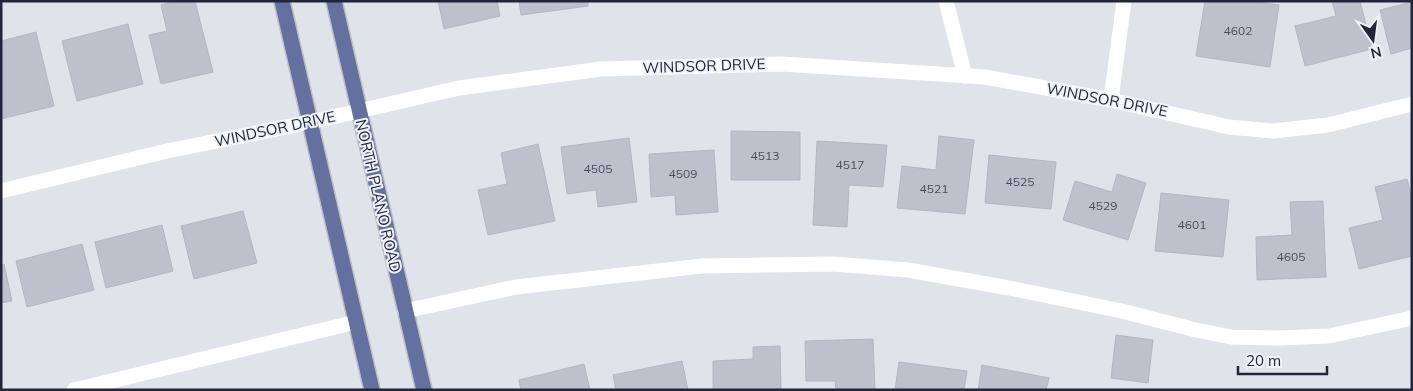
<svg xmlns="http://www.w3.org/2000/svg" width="1413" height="391" font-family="Mulish,sans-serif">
<rect width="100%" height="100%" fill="#dfe3ea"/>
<g fill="#bcc1cb" stroke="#b2b8c3">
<polygon points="175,1 195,1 213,72 161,84 149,35 167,31 161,5"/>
<polygon points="438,1 497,1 500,16 444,29"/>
<polygon points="519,1 588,1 588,6 521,15"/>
<polygon points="1205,1 1250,1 1279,5 1270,67 1196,56"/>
<polygon points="1332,1 1360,1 1372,49 1305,66 1295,26 1336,16"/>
<polygon points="1412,2 1412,48 1391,54 1380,10"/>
<polygon points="128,24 143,84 77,101 62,41"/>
<polygon points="36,32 54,106 1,119 1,41"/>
<polygon points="731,131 800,132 800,180 731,180"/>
<polygon points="939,136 974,140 965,214 897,208 902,166 936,170"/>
<polygon points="629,138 637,202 598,207 596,190 567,194 561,147"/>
<polygon points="817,141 887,145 883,187 849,185 847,227 813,225"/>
<polygon points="538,144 555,221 488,235 478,190 507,184 501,153"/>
<polygon points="714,150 718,212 676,215 675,195 651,197 649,154"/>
<polygon points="989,155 1056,162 1051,209 985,203"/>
<polygon points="1117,174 1146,183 1128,240 1063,220 1075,181 1112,192"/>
<polygon points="1407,179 1412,198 1412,256 1359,269 1349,228 1383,220 1375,187"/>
<polygon points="1161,193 1229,200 1223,257 1155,251"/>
<polygon points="1323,201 1326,277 1257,280 1256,237 1292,235 1290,202"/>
<polygon points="243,211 257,263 194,279 181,226"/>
<polygon points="162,225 173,271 106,288 95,242"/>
<polygon points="82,244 94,290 27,307 16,261"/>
<polygon points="4,264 12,301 1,303 1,265"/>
<polygon points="1116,335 1153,340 1148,383 1111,378"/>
<polygon points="873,339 875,390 836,390 835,381 806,381 805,341"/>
<polygon points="780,346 781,390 713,390 713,361 753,359 753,347"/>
<polygon points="682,361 688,390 616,390 613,375"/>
<polygon points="899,362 967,371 964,390 895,390"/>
<polygon points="584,364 590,390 521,390 519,380"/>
<polygon points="982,365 1049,378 1046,390 978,390"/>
</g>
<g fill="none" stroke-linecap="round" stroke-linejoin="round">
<g stroke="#bcbec4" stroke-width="18">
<g id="major">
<polyline points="282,1 372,390"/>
<polyline points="334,1 424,390"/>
</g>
</g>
<g stroke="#fff" stroke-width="15">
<polyline points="946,1 965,76"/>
<polyline points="1111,100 1124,1"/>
<polyline points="1,191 167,151 311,122 459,88 601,69 782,64 985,77 1111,100 1229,127 1273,131 1328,125 1412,104"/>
<polyline points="405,311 516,287 702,266 833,264 908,270 1009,288 1122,311 1196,330 1231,337 1277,338 1329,336 1412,318"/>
<polyline points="74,390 356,322"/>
</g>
<use href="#major" stroke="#64709f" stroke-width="15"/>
</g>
<g text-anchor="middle" stroke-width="4" stroke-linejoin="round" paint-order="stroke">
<g font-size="12" fill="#484d5e">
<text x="1238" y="35">4602</text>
<text x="765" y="160">4513</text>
<text x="850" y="169">4517</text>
<text x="598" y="173">4505</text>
<text x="683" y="178">4509</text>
<text x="1020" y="186">4525</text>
<text x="934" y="193">4521</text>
<text x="1103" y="210">4529</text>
<text x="1192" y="229">4601</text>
<text x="1291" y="261">4605</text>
</g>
<g font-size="15" fill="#21263a" stroke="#eff3f7">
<text transform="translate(704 66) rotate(-2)" y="5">WINDSOR DRIVE</text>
<text transform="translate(1107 100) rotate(11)" y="5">WINDSOR DRIVE</text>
<text transform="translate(275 129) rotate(-12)" y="5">WINDSOR DRIVE</text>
<text transform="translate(378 196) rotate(77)" y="5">NORTH PLANO ROAD</text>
</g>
</g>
<rect width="1413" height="391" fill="none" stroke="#21263a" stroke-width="5"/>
<g transform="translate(1373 40) rotate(166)" stroke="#eff3f7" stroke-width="4" paint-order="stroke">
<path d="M0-4L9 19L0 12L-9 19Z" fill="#21263a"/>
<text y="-8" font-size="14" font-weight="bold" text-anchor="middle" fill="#21263a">N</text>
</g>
<path d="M1238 366v8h89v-8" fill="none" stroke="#21263a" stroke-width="2.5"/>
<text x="1246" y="366" font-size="15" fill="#21263a" stroke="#eff3f7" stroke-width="4" paint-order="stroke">20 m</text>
</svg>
